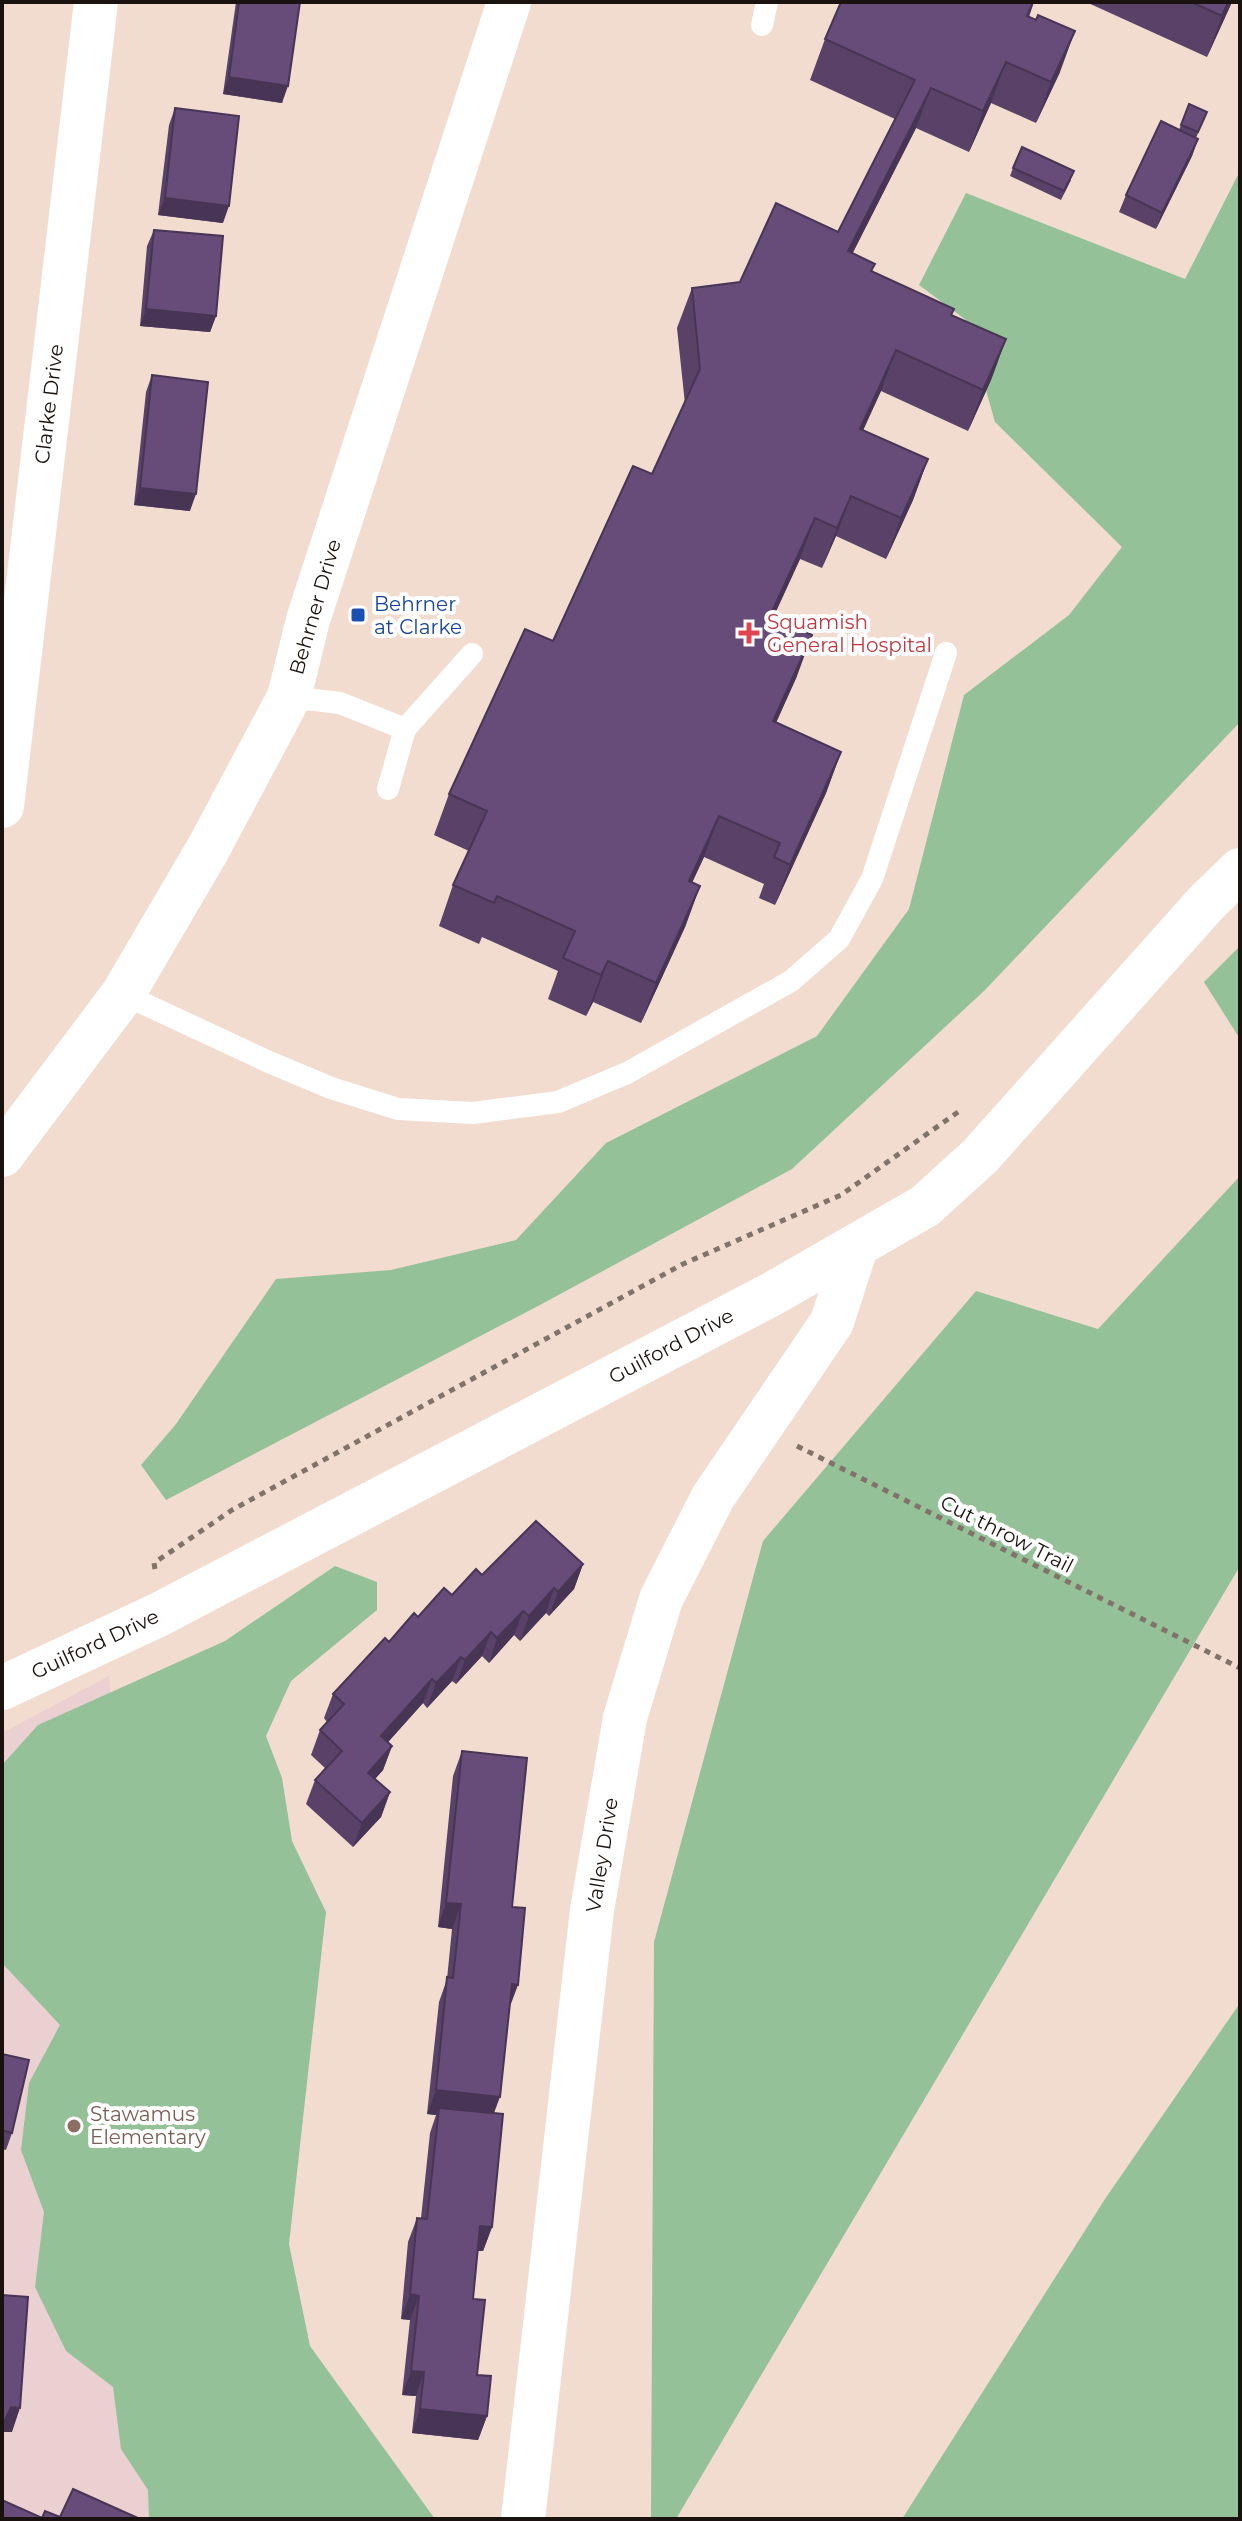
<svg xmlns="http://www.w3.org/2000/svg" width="1242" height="2521" font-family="Montserrat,sans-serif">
<rect width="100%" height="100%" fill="#f2dcd0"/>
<polygon fill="#ead0d0" points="109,1676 177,2519 2,2519 2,1733"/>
<g fill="#94c197">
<polygon points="1240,171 1240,722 985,990 792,1169 538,1306 166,1500 141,1465 176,1424 276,1279 391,1270 516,1240 606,1143 817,1036 909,909 964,695 1069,615 1122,547 995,422 966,320 919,285 966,193 1185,279"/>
<polygon points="1240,946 1240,1039 1204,982"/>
<polygon points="1240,1176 1240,1566 676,2519 651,2519 654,1942 763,1541 976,1291 1098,1329"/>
<polygon points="335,1566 377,1582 377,1610 291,1681 266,1736 282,1778 292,1841 326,1912 289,2244 310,2346 435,2519 149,2519 148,2490 121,2449 113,2387 66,2351 35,2287 44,2212 21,2150 29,2083 60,2025 2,1963 2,1765 38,1725 225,1641"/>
<polygon points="1240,2003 1240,2519 902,2519 1105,2199"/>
</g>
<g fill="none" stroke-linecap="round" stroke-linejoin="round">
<g stroke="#81726a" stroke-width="5" stroke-dasharray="6 6" stroke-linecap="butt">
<polyline points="797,1446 1240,1668"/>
<polyline points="155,1569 154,1563 232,1510 683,1264 841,1195 958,1112"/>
</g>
<g stroke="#fff" stroke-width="22">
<polyline points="762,25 767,2"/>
<polyline points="289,697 340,703 405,729"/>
<polyline points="388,789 405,729 472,654"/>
<polyline points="123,994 269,1062 331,1088 398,1109 473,1113 558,1102 627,1073 791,981 839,939 872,879 946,653"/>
</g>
<polyline stroke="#fff" stroke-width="44" points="523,2519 592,1910 625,1718 661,1599 713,1497 832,1322 856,1247"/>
<g stroke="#fff" stroke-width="44">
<polyline points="2,806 96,2"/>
<polyline points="2,1155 123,994 208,849 289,697 308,620 509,2"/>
<polyline points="2,1688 158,1615 772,1294 925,1206 980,1156 1207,902 1240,870"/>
</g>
</g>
<g fill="#594168">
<polygon points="236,2 300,2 282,103 223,94"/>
<polygon points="841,2 1034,2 1029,17 1060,72 1036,123 991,103 969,152 916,128 852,254 872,271 951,315 1006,339 991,380 968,431 881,391 863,430 928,459 913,500 886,559 836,536 822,568 800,559 773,618 797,676 776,723 841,752 826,793 775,905 759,898 764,884 704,857 692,882 700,886 685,927 641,1023 593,1002 586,1016 548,999 558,971 482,937 479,944 439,926 453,885 469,851 434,835 449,794 553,641 652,474 685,404 677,328 692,288 740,282 838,232 895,119 810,80 825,39"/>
<polygon points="1086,2 1232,2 1207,57"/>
<polygon points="1189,104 1207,112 1196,138 1198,139 1192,156 1156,229 1119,212 1126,195 1179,130"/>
<polygon points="175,108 223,223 158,215 169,125"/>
<polygon points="1013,168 1071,180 1061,200 1010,176"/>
<polygon points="154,230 216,316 210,332 140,326 147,246"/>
<polygon points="152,375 190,511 134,505 146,392"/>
<polygon points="583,1564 574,1589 549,1616 546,1613 520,1641 514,1635 489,1663 482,1656 456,1684 452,1681 427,1708 423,1703 388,1742 392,1746 383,1770 375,1779 390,1792 381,1817 353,1847 306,1804 315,1780 325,1768 311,1755 320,1730 327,1722 324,1718 333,1694 389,1642 418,1617 482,1575"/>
<polygon points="462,1751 512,1907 509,2009 494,2113 492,2227 483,2251 478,2251 473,2299 477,2375 487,2416 478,2440 412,2433 416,2396 402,2395 410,2320 401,2319 408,2242 417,2218 421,2218 430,2133 436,2115 427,2114 439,2002 447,1979 452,1929 438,1927 453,1776"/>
<polygon points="2,2054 12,2133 6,2150 2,2149"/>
</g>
<g fill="#483555">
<polygon points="1228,2 1232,2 1207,57 1222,16"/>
<polygon points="1075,31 1060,72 1036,123 1051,82"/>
<polygon points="1006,62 991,103 969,152 983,111"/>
<polygon points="229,77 288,86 282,103 223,94"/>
<polygon points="931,88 916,128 833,292 848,251"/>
<polygon points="1198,139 1192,156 1156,229 1162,213"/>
<polygon points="165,198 229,206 223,223 158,215"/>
<polygon points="146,309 216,316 210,332 140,326"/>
<polygon points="1006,339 991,380 968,431 983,390"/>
<polygon points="896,350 881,391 845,470 860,429"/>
<polygon points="928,459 913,500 886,559 901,518"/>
<polygon points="140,488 196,494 190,511 134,505"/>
<polygon points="851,496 836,536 822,568 837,528"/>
<polygon points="815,518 800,559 755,657 770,616"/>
<polygon points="812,635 797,676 758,762 773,721"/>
<polygon points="841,752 826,793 775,905 790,865"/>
<polygon points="719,816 704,857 674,922 689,881"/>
<polygon points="700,886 685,927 641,1023 656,983"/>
<polygon points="608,961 593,1002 586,1016 601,975"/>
<polygon points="583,1564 574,1589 549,1616 558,1592"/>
<polygon points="554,1588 546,1613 520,1641 529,1616"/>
<polygon points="523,1611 514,1635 489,1663 497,1638"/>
<polygon points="491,1632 482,1656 456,1684 465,1660"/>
<polygon points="461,1657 452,1681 427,1708 436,1683"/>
<polygon points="432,1679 423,1703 372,1760 381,1736"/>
<polygon points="392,1746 383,1770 359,1797 368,1773"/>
<polygon points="390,1792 381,1817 353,1847 362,1823"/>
<polygon points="446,1903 461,1904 452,1929 438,1927"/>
<polygon points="512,1984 518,1985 509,2009"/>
<polygon points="436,2090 500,2097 491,2121 439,2108 436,2115 427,2114"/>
<polygon points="480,2226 492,2227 483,2251 471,2251"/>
<polygon points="410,2294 419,2296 410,2320 401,2319"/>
<polygon points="411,2371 424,2372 416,2396 402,2395"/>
<polygon points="11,2407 20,2408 12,2432 2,2432 2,2427"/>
<polygon points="420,2409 487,2416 478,2440 412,2433"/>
</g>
<g fill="#674c79" stroke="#483555" stroke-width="2">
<polygon points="239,2 300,2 288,86 229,77"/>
<polygon points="841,2 1033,2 1027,16 1036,20 1038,15 1075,31 1051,82 1006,62 983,111 931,88 848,251 875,264 871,271 954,309 951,315 1006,339 983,390 896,350 860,429 928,459 901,518 851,496 837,528 815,518 770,616 812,635 773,721 841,752 790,865 774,857 780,843 719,816 689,881 700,886 656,983 608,961 601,975 563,958 575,931 497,896 494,903 453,885 487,811 449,794 525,629 553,641 633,466 652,474 700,369 692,288 740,282 776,203 838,232 915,80 825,39"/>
<polygon points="1191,2 1228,2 1222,16"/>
<polygon points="1189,104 1207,112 1198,132 1181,125"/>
<polygon points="175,108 239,116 229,206 165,198"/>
<polygon points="1161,121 1198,139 1162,213 1126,195"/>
<polygon points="1022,147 1074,171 1064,191 1013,168"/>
<polygon points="154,230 223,236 216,316 146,309"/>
<polygon points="152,375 208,382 196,494 140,488"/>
<polygon points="536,1521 583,1564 558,1592 554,1588 529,1616 523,1611 497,1638 491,1632 465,1660 461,1657 436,1683 432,1679 381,1736 392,1746 368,1773 390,1792 362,1823 315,1780 342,1751 320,1730 344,1704 333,1694 385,1638 389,1642 414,1613 418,1617 444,1588 452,1595 476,1569 482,1575"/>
<polygon points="462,1751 527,1758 512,1907 525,1908 518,1985 512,1984 500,2097 436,2090 447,1977 453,1978 461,1904 446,1903"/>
<polygon points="2,2054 29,2060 12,2133 2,2130"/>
<polygon points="439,2108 503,2114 492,2227 480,2226 473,2299 485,2300 477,2375 491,2376 487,2416 420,2409 424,2372 411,2371 419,2296 410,2294 417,2218 427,2219"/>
<polygon points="2,2295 28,2297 20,2408 11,2407 2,2427"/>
<polygon points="73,2489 140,2519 2,2519 2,2500 42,2518 45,2511 60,2517"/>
</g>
<rect fill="#1a4fb4" stroke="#fff" stroke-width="3" x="350" y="607" width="16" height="16" rx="4"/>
<path fill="#e0444e" stroke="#fff" stroke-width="3" d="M745 621h8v8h8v8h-8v8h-8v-8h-8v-8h8z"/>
<circle fill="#8d6e63" stroke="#fff" stroke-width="3" cx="74" cy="2126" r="8"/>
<g text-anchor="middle" stroke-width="8" stroke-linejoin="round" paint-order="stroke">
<g font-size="20" fill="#1a120e" stroke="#fff">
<text transform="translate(49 404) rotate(-83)" y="7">Clarke Drive</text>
<text transform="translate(315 607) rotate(-74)" y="7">Behrner Drive</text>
<text transform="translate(671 1346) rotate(-28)" y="7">Guilford Drive</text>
<text transform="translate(1007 1534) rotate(27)" y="7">Cut throw Trail</text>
<text transform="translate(95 1644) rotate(-25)" y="7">Guilford Drive</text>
<text transform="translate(602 1855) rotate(-81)" y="7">Valley Drive</text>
</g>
<g font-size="20" fill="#164399" stroke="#fff" text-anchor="start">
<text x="374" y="611">Behrner<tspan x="374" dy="23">at Clarke</tspan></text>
</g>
<g font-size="20" fill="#be3a42" stroke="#fff" text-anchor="start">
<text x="767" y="629">Squamish<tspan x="767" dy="23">General Hospital</tspan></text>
</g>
<g font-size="20" fill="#785e54" stroke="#fff" text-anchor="start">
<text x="90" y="2121">Stawamus<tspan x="90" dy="23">Elementary</tspan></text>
</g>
</g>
<rect width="1242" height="2521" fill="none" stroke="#1a120e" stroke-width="8"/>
</svg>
